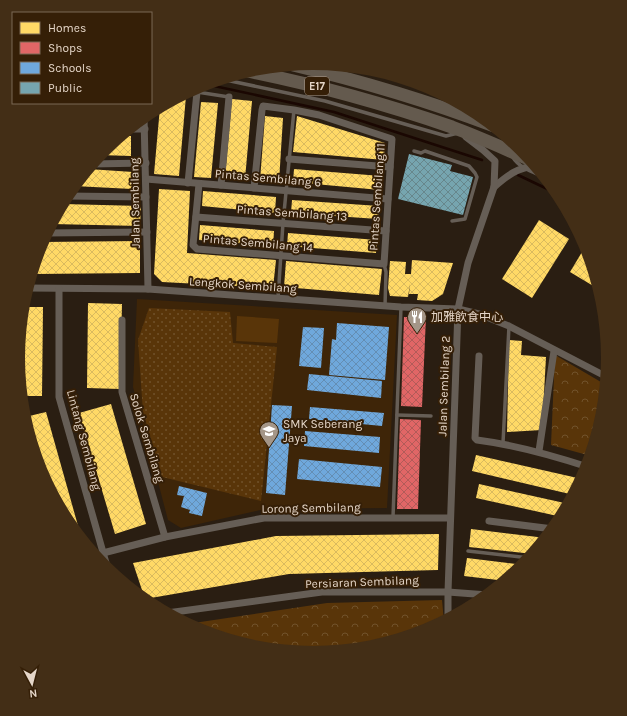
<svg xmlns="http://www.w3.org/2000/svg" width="627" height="716" font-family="Karla,'Noto Sans SC',sans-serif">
<defs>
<pattern id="grass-dots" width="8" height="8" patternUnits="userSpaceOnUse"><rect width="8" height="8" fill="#593509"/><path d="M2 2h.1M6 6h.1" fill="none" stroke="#71522b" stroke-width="1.8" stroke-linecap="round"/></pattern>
<pattern id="park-crowns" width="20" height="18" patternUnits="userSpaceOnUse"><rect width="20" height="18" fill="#593509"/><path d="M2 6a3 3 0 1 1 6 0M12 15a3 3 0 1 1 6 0" fill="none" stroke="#71522b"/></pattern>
<pattern id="homes-cross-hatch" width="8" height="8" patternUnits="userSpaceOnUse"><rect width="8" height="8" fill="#ffd966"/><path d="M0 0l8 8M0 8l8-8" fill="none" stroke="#daba5e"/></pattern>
<pattern id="shops-cross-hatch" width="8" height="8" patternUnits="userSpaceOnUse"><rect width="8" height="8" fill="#e06666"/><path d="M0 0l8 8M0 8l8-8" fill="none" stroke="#b25b59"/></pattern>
<pattern id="schools-cross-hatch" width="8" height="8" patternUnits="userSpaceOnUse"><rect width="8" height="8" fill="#6fa8dc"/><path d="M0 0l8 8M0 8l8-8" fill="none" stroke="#648eb4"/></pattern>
<pattern id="public-cross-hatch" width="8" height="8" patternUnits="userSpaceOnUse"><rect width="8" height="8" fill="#76a5af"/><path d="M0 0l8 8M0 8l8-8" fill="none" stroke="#67878c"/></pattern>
</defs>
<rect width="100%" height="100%" fill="#2a1e12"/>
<polygon fill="#3e2508" points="137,299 397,315 387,508 265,509 181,528 168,520 133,387"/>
<polygon fill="url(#grass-dots)" points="149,308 230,312 233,343 277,347 261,501 162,477 143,412 138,340"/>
<g fill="url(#park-crowns)">
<polygon points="555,355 606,385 603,416 591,456 551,445"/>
<polygon points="442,600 444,622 426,631 371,648 313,653 256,648 200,631 187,624 327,603"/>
</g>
<polygon fill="#593509" points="237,316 279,319 277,343 236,341"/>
<g fill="url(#homes-cross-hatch)">
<polygon points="180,96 186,96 179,176 154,174 160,107"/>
<polygon points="232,99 252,101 245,179 225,178"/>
<polygon points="201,102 218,103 211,178 194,177"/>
<polygon points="265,116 283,118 279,182 260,180"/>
<polygon points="297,116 385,143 384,160 293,152"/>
<polygon points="121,135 131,136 131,156 99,155 105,149"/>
<polygon points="88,169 133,172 132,189 74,186"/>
<polygon points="294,169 381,176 380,190 293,182"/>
<polygon points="159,189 190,191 187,253 276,260 273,288 162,282 154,274"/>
<polygon points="203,191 276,197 275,213 202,206"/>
<polygon points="292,200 379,206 378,219 291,213"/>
<polygon points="63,204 141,206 140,226 52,224"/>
<polygon points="539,220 569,239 532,298 502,279"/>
<polygon points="200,225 274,231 273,246 199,240"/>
<polygon points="288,233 377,240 376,253 287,246"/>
<polygon points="140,241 140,273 35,274 35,263 42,242"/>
<polygon points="585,247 588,248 600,290 570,272"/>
<polygon points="412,260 453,263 443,294 432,301 417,300 418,294 409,294 410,284 408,297 390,296 388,288 390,261 406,262 405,274 411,274"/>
<polygon points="286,261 382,269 379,295 284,287"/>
<polygon points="88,303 122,304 120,389 87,388"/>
<polygon points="25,307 43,307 42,396 25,396"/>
<polygon points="509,340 522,341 521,355 546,357 542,430 507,432"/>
<polygon points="111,404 146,524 115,534 79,413"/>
<polygon points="46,412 82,540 68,522 40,471 25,417"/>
<polygon points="476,455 582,479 574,495 472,471"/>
<polygon points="479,484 569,504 562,517 476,498"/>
<polygon points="471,529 546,538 533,554 469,547"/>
<polygon points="439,534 438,570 289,574 145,599 133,563 276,536"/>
<polygon points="467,558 524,565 506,581 464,576"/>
</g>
<g fill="url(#shops-cross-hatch)">
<polygon points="404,317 426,317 422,407 401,406"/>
<polygon points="400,419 421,420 418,509 397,509"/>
</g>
<g fill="url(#schools-cross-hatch)">
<polygon points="337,323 389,327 385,380 329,375 332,339 336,340"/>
<polygon points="303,327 324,328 321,368 299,366"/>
<polygon points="309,374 382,381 381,398 307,390"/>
<polygon points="272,405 292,406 285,495 266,493"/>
<polygon points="310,407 384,413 382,426 309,419"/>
<polygon points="305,431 380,437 379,453 304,446"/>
<polygon points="299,459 382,467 380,487 297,479"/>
<polygon points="179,486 207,493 202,516 189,513 190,510 181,507 184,496 177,495"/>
</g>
<polygon fill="url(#public-cross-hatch)" points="409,154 452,165 450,171 473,177 463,215 398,199"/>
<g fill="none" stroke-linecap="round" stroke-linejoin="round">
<g stroke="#1a0702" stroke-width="2.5">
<polyline points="205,84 334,112 482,160"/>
<polyline points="518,175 560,195"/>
</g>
<g stroke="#665e56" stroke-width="3.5">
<polyline points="221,79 325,101 446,136 458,133"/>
<polyline points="197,92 229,97"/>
<polyline points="506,136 509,146"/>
<polyline points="414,151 421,153 425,151 469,166 475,173 477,177 465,219 452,221"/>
<path d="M512,156C520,169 533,172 546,178"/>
<polyline points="384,264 386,272 385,306"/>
<polyline points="278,298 283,223 294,110"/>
<polyline points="397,415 431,416"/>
<polyline points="503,443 509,326"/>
<polyline points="393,517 401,307"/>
<polyline points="468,551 529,558"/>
</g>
<g stroke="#665e56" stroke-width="7">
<polyline points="144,117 148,289"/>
<polyline points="129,129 145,129"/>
<polyline points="289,159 390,167"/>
<polyline points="92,164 146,163"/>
<polyline points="146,179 388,199"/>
<polyline points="188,183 197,92"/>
<polyline points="199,184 193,245 197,249 384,264 392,139 319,115 294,110 263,106 262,110 254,188"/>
<polyline points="221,185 229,97"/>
<path d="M494,187C509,174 516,169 536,165"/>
<polyline points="67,196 146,197"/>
<polyline points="196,217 386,231"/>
<polyline points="47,233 147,232"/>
<polyline points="27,288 148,289 401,307 458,309 479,314 509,326 607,377"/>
<polyline points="59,289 59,397 108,570"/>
<polyline points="122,320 122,392 165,537"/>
<path d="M479,356L475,438L477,440C516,445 551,455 588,467"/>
<polyline points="539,451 554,351"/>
<polyline points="489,521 553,529"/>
<polyline points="103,553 165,537 264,518 450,518"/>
<polyline points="167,613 322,592 448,592 488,595"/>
<polyline points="448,619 448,592 458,309 468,263 494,187 495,161 483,150 466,137"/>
</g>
<polyline stroke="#60554c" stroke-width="10" points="456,109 472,109"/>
<g stroke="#645a4e" stroke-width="13">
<path d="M293,65C361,81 428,101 494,126"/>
<path d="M247,71C317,85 385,104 452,127C479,137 505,149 531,160"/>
</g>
</g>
<defs>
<g id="restaurant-pin" transform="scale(1)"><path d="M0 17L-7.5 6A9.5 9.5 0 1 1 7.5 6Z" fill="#a49688" stroke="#351f07"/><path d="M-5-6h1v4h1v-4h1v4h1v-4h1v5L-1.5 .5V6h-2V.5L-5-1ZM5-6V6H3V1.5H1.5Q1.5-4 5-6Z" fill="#fff"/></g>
<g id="school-pin" transform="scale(1)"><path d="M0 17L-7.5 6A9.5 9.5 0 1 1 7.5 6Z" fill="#a49688" stroke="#351f07"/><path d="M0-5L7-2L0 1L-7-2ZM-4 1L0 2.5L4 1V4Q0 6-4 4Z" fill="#fff"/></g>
</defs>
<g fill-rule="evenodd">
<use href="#restaurant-pin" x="417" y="317"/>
<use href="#school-pin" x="269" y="431"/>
</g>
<g text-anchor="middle" stroke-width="4" stroke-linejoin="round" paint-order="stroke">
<rect fill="#351f07" stroke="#b09f8e" stroke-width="1" x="305" y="77" width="24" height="18" rx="3"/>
<g font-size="11" font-weight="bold" fill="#e5d6c8">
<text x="317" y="90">E17</text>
</g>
<g font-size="12" fill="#e5d6c8" stroke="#351f07">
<text transform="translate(268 178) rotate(5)" y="4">Pintas Sembilang 6</text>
<text transform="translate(377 197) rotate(-86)" y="4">Pintas Sembilang 11</text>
<text transform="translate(135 203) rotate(-91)" y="4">Jalan Sembilang</text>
<text transform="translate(292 213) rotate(4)" y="4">Pintas Sembilang 13</text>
<text transform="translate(258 243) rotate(5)" y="4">Pintas Sembilang 14</text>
<text transform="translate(243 285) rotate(4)" y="4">Lengkok Sembilang</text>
<text transform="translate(444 386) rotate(-88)" y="4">Jalan Sembilang 2</text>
<text transform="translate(147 438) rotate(73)" y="4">Solok Sembilang</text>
<text transform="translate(84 440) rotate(75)" y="4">Lintang Sembilang</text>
<text transform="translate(311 508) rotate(-1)" y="4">Lorong Sembilang</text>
<text transform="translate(362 582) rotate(-2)" y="4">Persiaran Sembilang</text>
</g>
<g font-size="12" fill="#e5d6c8" stroke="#351f07" text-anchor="start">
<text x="431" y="321">加雅飲食中心</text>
<text x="283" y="428">SMK Seberang<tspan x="283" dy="14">Jaya</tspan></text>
</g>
</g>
<path d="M0 0H627V716H0ZM25 358a288 288 0 1 1 576 0a288 288 0 1 1-576 0Z" fill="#432e16" fill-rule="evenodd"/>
<rect x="12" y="12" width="140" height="92" fill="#351f07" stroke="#7b6854"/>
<rect x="20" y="22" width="20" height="12" fill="#ffd966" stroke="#7b6854"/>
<text x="48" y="32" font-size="12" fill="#e5d6c8">Homes</text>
<rect x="20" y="42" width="20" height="12" fill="#e06666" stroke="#7b6854"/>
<text x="48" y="52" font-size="12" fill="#e5d6c8">Shops</text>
<rect x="20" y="62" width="20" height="12" fill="#6fa8dc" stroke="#7b6854"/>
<text x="48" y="72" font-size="12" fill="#e5d6c8">Schools</text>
<rect x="20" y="82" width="20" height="12" fill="#76a5af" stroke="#7b6854"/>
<text x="48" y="92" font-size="12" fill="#e5d6c8">Public</text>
<g transform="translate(32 684) rotate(173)" stroke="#351f07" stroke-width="3" paint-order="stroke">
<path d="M0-3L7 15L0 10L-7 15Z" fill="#e5d6c8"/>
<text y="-6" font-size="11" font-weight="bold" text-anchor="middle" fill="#e5d6c8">N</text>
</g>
</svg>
